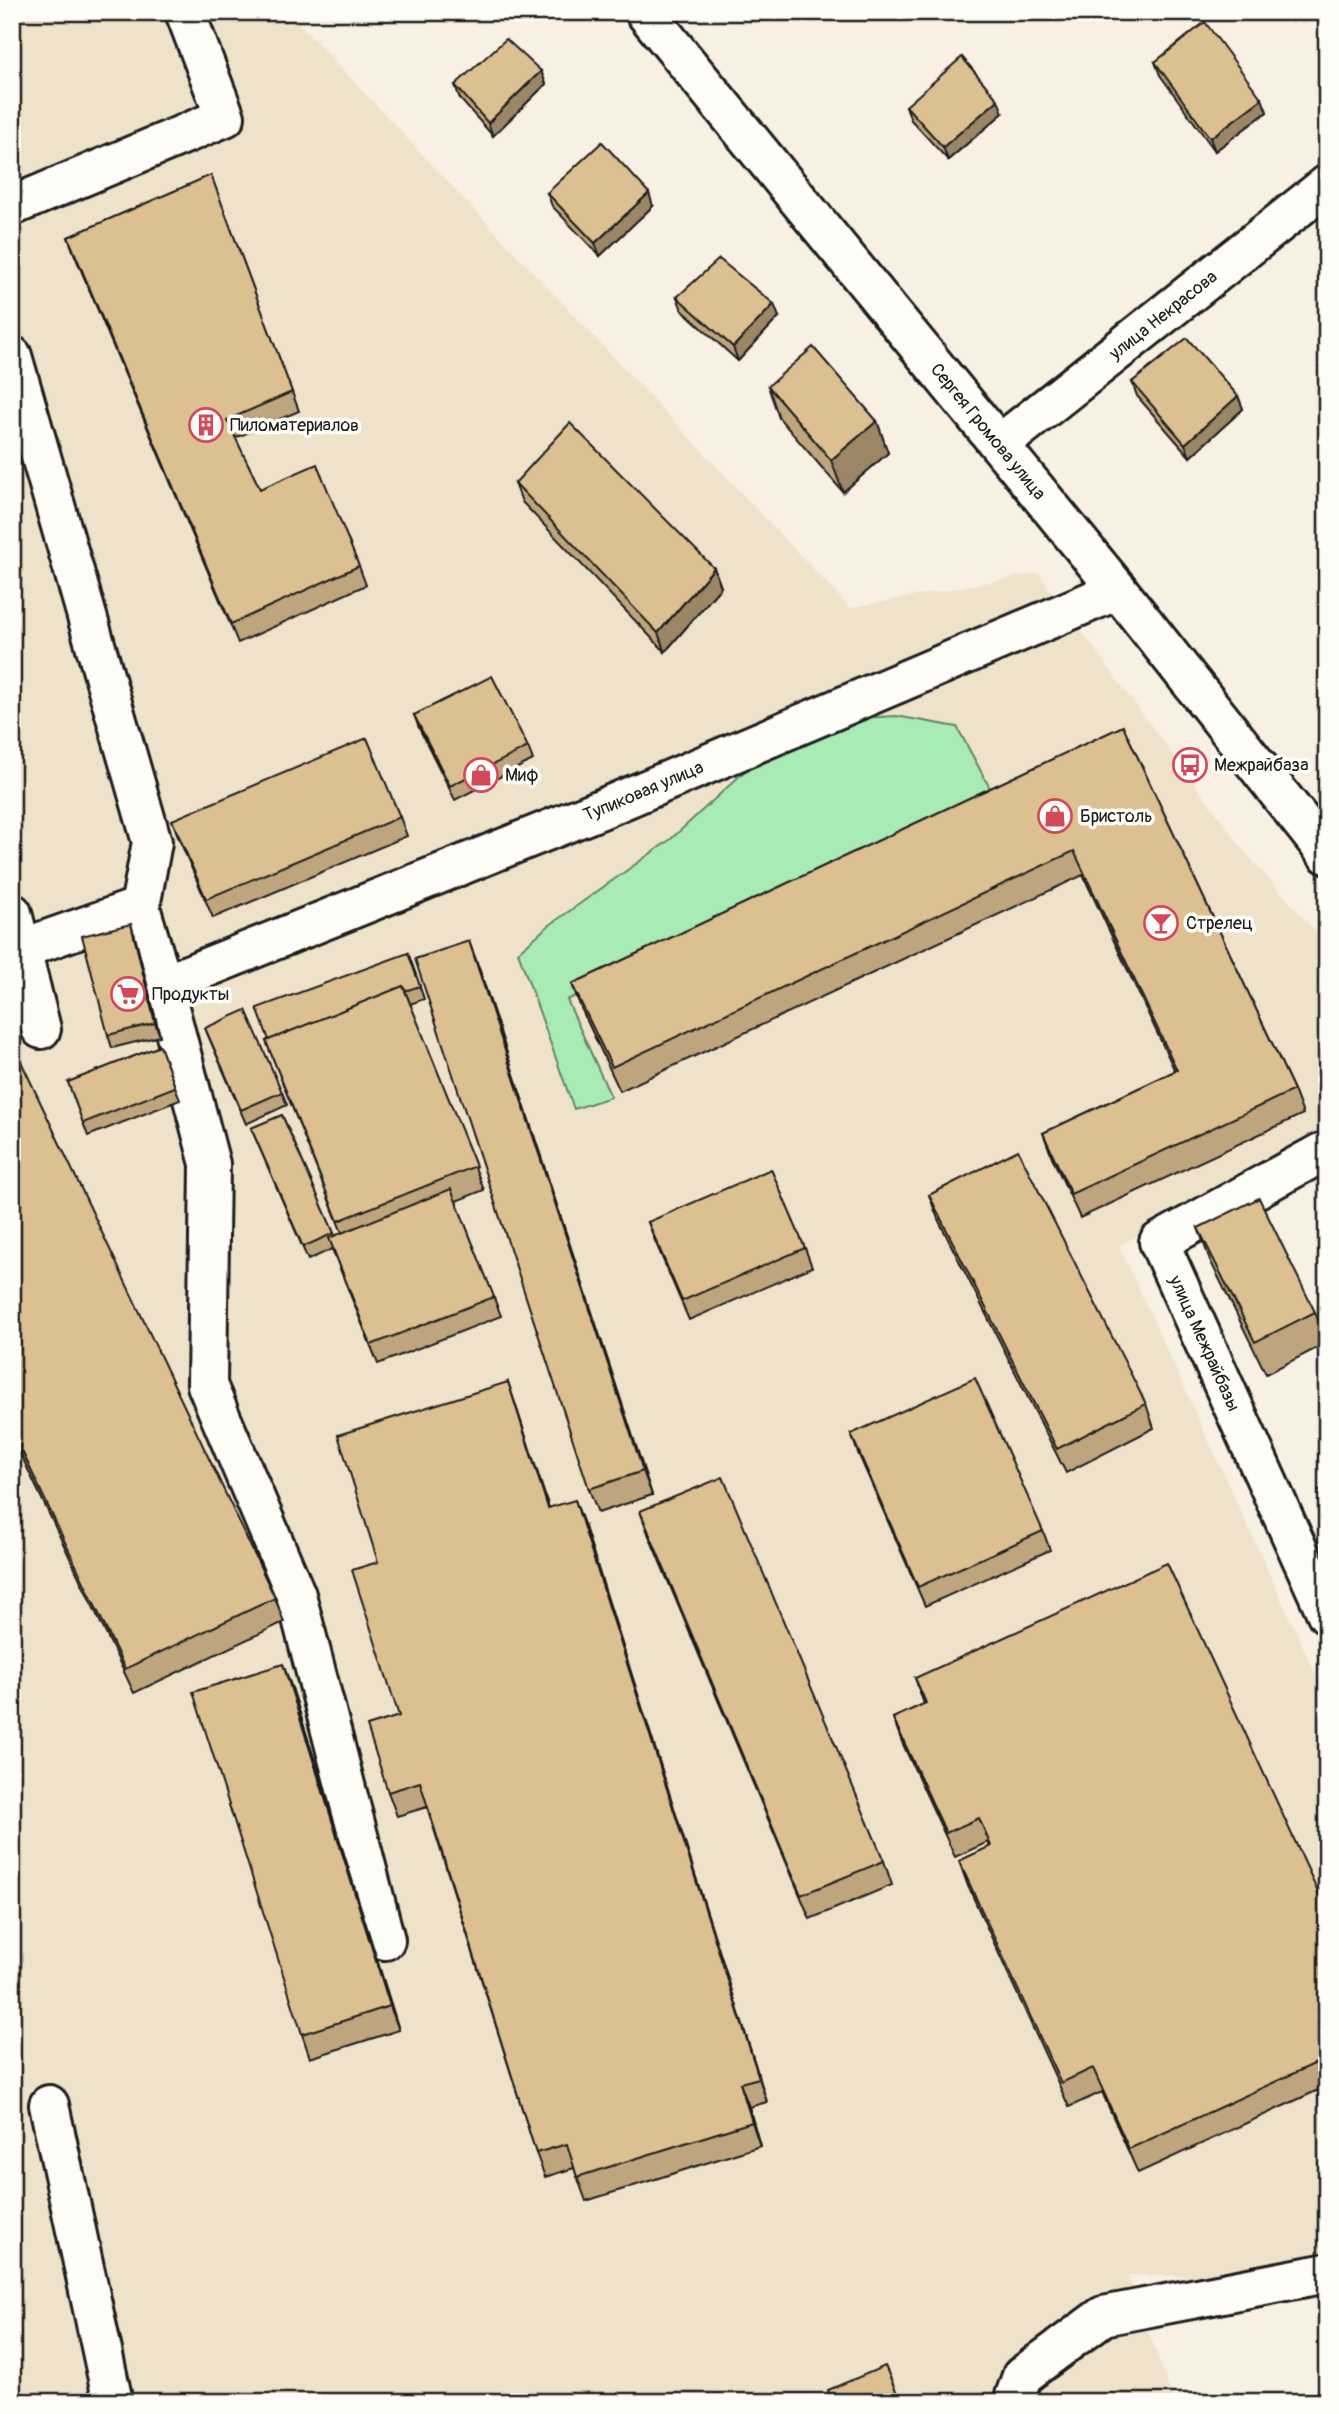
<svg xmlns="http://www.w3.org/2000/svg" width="1339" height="2414" font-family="Pangolin,sans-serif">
<rect width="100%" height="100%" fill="#f7f0e3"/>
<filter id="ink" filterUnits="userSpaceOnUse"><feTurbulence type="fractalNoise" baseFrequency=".0143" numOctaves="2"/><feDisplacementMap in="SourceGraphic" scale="14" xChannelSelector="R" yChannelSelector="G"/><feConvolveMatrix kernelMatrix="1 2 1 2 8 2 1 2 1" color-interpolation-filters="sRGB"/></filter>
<g filter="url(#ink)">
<polygon fill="#efe2ca" points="12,12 288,12 850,608 1038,573 1248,856 1327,944 1327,1127 1119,1246 1327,1699 1327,2278 1128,2275 1174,2402 13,2402"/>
<polygon fill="#a8ebb5" stroke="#628468" stroke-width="2" points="896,716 957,727 996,799 567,1000 611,1097 574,1109 518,952 547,927 671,839 757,760 842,719"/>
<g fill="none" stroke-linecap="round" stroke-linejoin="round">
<g stroke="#1c1c1c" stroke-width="44">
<g id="minor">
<path id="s1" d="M645,12L1118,590L1327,854"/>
<polyline points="12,206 225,117 185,12"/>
<polyline points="12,356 152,842 140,907"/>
<path id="s2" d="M1000,444L1327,185"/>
<polyline points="12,913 41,1029"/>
<polyline points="21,949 140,907 163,985 210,1164 207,1385 296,1595 385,1940"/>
<path id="s3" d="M163,985L601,809L1118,590"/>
<path id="s4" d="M1321,1153L1159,1242L1327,1614"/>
<polyline points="49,2105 113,2402"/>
<polyline points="1013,2402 1022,2376 1103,2316 1327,2273"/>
</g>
</g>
<use href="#minor" stroke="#fdfcf7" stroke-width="38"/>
</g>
<g fill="#bea57d" stroke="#1c1c1c" stroke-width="2">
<polygon points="1155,62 1262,99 1267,112 1215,151 1160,75"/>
<polygon points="541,71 546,84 493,136 460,99 455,85"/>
<polygon points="906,106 1003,113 948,160 911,120"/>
<polygon points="211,175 299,411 235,438 260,489 359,566 366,585 238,643 75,256 68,237"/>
<polygon points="547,193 653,206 600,256 552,206"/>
<polygon points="677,297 779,317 738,361 682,310"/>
<polygon points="1132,382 1238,396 1243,409 1190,457 1137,396"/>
<polygon points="768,386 877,421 888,453 843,492 779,418"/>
<polygon points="515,483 714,568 721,587 665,652 522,502"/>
<polygon points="414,715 528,747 533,760 455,800 419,728"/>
<polygon points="1123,726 1294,1090 1303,1114 1080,1218 1052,1157 1043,1133 1175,1071 1083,875 620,1091 581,1008 572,984"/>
<polygon points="400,817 407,836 213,918 179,839 172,820"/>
<polygon points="135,937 160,1036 112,1048 108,1035"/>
<polygon points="408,953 424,999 410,1004 484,1190 456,1201 501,1316 378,1364 332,1249 308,1260 251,1128 282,1115 335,1236 342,1233 266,1041"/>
<polygon points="478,965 652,1495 598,1513 589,1489"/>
<polygon points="205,1028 282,1092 287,1105 246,1124"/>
<polygon points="160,1046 180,1100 88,1136 68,1082"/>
<polygon points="12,1056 275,1598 284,1622 134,1693 12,1436"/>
<polygon points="929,1195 1146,1404 1154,1428 1066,1473 938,1219"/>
<polygon points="648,1222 805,1248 812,1267 689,1320 655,1241"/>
<polygon points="1198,1228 1315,1312 1327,1343 1266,1374 1210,1260"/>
<polygon points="508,1382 549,1508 584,1524 767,2102 749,2107 760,2146 586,2201 574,2168 545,2177 536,2153 427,1807 397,1816 388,1792 399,1716 378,1562"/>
<polygon points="851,1434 1043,1531 1050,1550 925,1606 858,1453"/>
<polygon points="640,1511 884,1861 892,1885 810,1919 649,1536"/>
<polygon points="915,1678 1327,1911 1327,2086 1138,2173 1102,2092 1069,2107 968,1886 959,1861 990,1847 988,1842 955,1857 902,1742 893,1718 924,1704"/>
<polygon points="292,1688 399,2030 310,2058 302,2034"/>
</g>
<g fill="#9b8666" stroke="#1c1c1c" stroke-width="2">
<polygon points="541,71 546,84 493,136 488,123"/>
<polygon points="1262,99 1267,112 1215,151 1210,138"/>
<polygon points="998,100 1003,113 948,160 943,147"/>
<polygon points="649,193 653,206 600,256 595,243"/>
<polygon points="774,304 779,317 738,361 733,347"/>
<polygon points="1238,396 1243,409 1190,457 1185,444"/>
<polygon points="877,421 888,453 843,492 831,460"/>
<polygon points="714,568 721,587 665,652 658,633"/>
<polygon points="131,924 135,937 160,1036 155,1023"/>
<polygon points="469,941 478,965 652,1495 643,1471"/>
<polygon points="508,1382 516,1406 557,1533 548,1508"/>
<polygon points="575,1500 584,1524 767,2102 759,2078"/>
<polygon points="283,1664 292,1688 399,2030 390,2006"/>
<polygon points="740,2083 749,2107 760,2146 752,2122"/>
</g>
<g fill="#ddc091" stroke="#1c1c1c" stroke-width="2">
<polygon points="1205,22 1262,99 1210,138 1155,62"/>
<polygon points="506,39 541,71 488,123 455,85"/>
<polygon points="962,57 998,100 943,147 906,106"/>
<polygon points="602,142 649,193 595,243 547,193"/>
<polygon points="211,175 292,392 227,420 260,489 317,464 359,566 231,624 68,237"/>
<polygon points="719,259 774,304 733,347 677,297"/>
<polygon points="1187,338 1238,396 1185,444 1132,382"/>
<polygon points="813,347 877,421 831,460 768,386"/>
<polygon points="570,423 714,568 658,633 515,483"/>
<polygon points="492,676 528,747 450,786 414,715"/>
<polygon points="1123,726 1294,1090 1071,1194 1043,1133 1177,1070 1074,851 612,1067 572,984"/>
<polygon points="367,738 400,817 206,899 172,820"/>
<polygon points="131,924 155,1023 108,1035 82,936"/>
<polygon points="469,941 643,1471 589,1489 415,959"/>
<polygon points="408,953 420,986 405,991 403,986 269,1040 257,1008"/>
<polygon points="403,986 476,1166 338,1221 266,1041"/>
<polygon points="246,1010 282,1092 241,1110 205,1028"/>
<polygon points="160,1046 175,1087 83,1123 68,1082"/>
<polygon points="17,1053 275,1598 125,1669 12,1430 12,1056"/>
<polygon points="282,1115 334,1233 303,1247 251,1128"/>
<polygon points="1018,1150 1146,1404 1057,1449 929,1195"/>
<polygon points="771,1169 805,1248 682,1301 648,1222"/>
<polygon points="451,1189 494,1297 371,1345 329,1238"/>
<polygon points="1259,1198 1315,1312 1255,1342 1198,1228"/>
<polygon points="975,1378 1043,1531 918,1587 851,1434"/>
<polygon points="508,1382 548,1508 575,1500 759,2078 740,2083 752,2122 577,2177 567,2144 536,2153 420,1782 388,1792 367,1726 399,1716 352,1570 378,1562 338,1435"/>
<polygon points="723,1477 884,1861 801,1895 640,1511"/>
<polygon points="1327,1486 1327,1506 1319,1490"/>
<polygon points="1167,1563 1327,1911 1327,2058 1129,2149 1093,2068 1061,2083 959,1861 991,1846 979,1818 946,1833 893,1718 926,1703 915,1678"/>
<polygon points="283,1664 390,2006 302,2034 193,1692"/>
<polygon points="885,2366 901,2402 832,2402 828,2390"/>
<polygon points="530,2393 532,2402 501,2402"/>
</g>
</g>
<defs>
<g id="building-ring" transform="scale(1.75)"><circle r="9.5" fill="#fdfcf7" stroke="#d1495b" stroke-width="1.5"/><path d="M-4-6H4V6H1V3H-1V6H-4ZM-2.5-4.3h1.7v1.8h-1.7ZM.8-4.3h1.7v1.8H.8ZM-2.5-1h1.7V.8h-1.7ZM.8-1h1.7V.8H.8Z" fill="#d1495b"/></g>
<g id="bus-ring" transform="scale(1.75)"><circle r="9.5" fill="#fdfcf7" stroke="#d1495b" stroke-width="1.5"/><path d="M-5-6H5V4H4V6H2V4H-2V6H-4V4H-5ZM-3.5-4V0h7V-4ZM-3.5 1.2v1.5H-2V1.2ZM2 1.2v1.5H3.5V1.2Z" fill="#d1495b"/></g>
<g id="shop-ring" transform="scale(1.75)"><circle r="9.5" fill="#fdfcf7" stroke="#d1495b" stroke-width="1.5"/><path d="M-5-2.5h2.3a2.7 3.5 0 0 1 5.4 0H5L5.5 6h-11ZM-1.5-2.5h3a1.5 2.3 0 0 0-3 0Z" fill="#d1495b"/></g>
<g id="bar-ring" transform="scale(1.75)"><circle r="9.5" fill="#fdfcf7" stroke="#d1495b" stroke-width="1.5"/><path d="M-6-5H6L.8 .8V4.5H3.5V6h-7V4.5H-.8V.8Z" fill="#d1495b"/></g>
<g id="supermarket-ring" transform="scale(1.75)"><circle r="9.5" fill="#fdfcf7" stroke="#d1495b" stroke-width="1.5"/><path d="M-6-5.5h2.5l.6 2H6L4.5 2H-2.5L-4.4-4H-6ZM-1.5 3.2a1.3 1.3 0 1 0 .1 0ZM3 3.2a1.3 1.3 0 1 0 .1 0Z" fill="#d1495b"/></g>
</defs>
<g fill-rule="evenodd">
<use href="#building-ring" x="206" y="425"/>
<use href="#bus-ring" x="1190" y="765"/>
<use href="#shop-ring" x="481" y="775"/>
<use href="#shop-ring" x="1055" y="816"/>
<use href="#bar-ring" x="1161" y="923"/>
<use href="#supermarket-ring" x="128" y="994"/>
</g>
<g text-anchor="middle" stroke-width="7" stroke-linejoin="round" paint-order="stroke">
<g font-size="18" fill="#1c1c1c" stroke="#fdfcf7">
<text dy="6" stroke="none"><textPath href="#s2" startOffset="208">улица Некрасова</textPath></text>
<text dy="6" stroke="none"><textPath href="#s1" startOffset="542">Сергея Громова улица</textPath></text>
<text dy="6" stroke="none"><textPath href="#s3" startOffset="518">Тупиковая улица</textPath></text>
<text dy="6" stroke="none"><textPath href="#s4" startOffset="296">улица Межрайбазы</textPath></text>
</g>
<g font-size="18" fill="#1c1c1c" stroke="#fdfcf7" text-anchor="start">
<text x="230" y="431">Пиломатериалов</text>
<text x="1214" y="771">Межрайбаза</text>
<text x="505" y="781">Миф</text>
<text x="1080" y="822">Бристоль</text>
<text x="1186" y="929">Стрелец</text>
<text x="152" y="1000">Продукты</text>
</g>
</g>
<rect width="1339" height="2414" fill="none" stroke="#fdfcf7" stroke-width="42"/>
<rect x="21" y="21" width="1297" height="2372" fill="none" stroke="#1c1c1c" stroke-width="2.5" filter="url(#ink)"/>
</svg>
